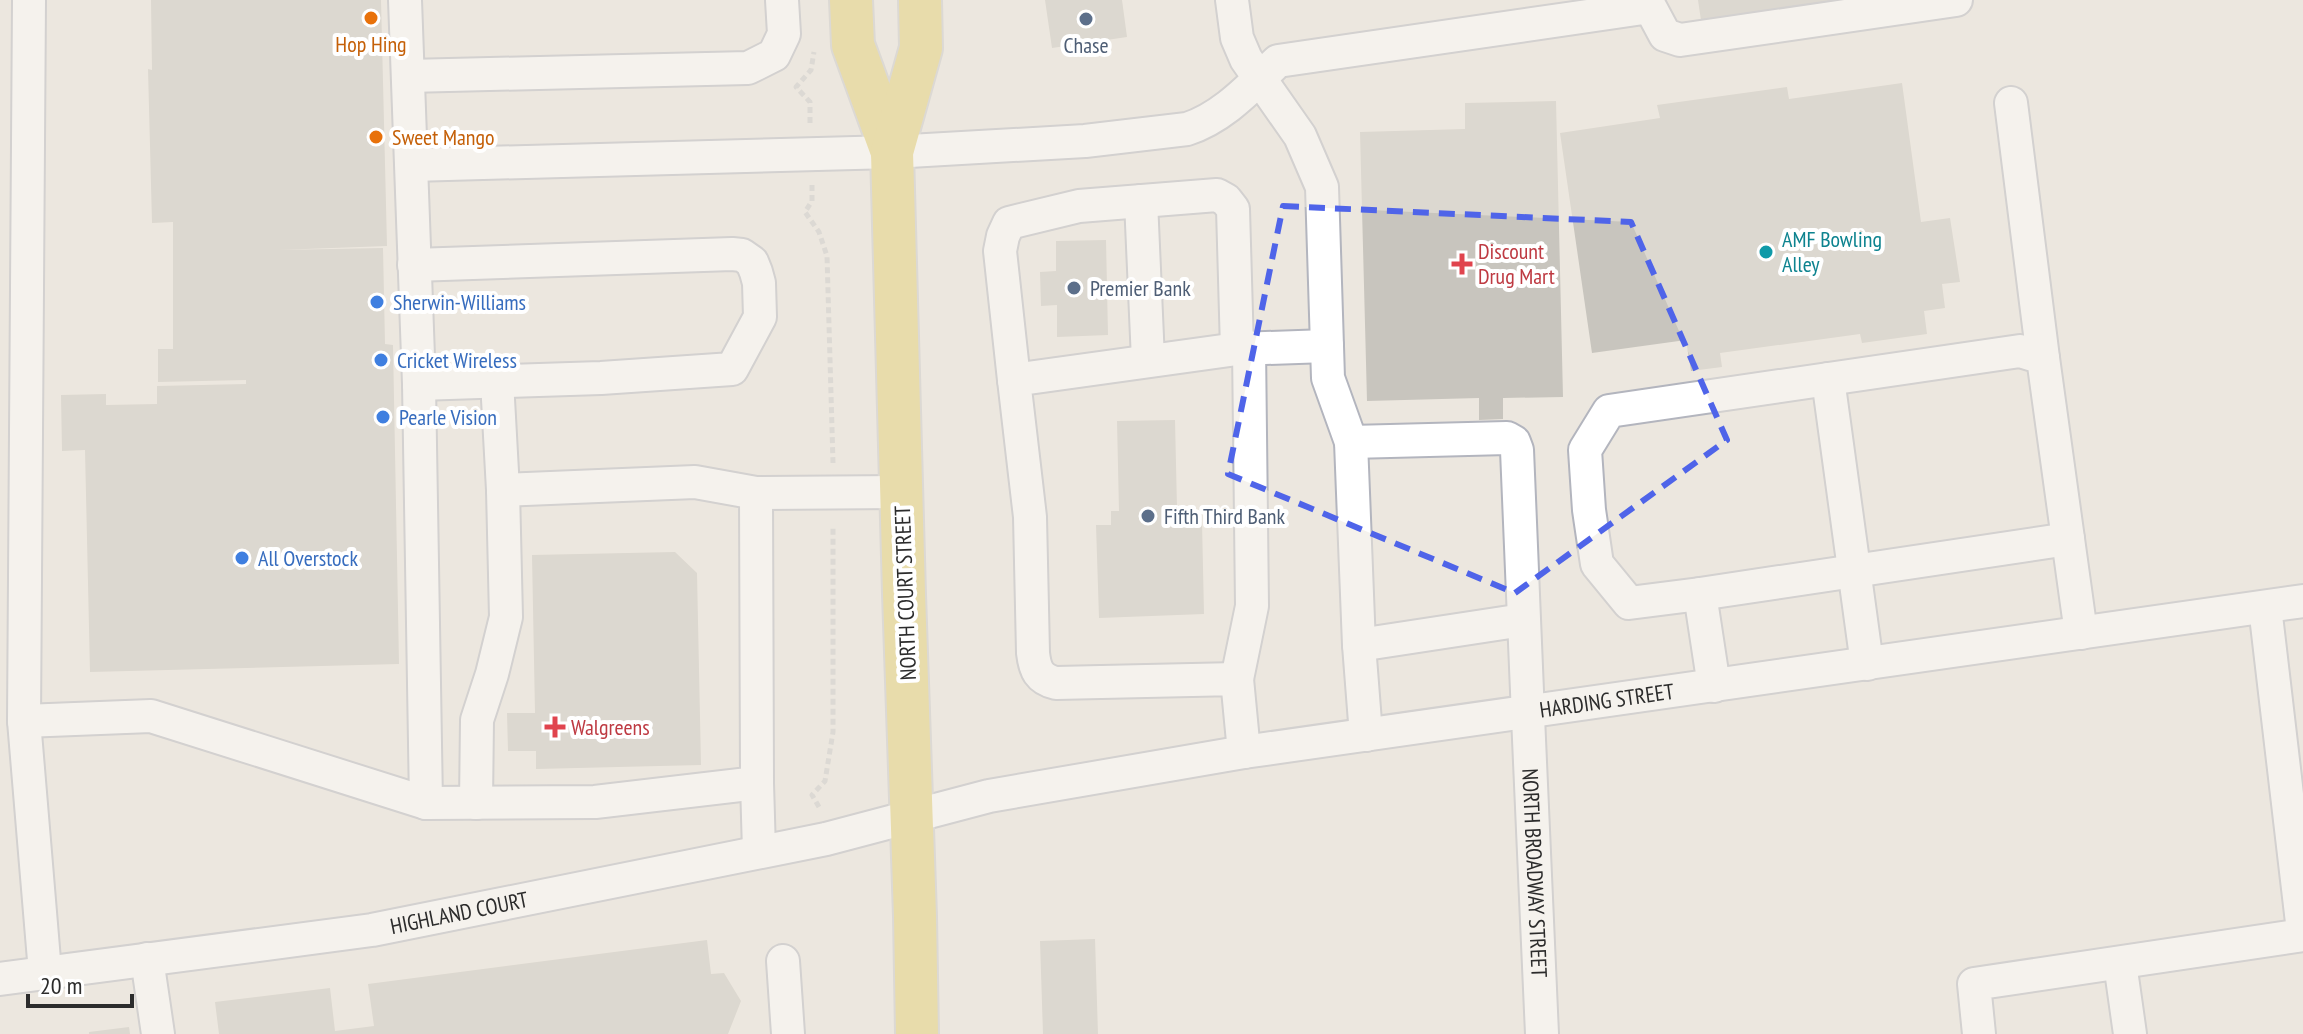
<svg xmlns="http://www.w3.org/2000/svg" width="2303" height="1034" font-family="'PT Sans Narrow',sans-serif">
<rect width="100%" height="100%" fill="#ece7df"/>
<g fill="#c8c5be">
<polygon points="151,0 381,0 387,246 278,250 383,248 385,344 393,345 399,664 90,672 85,450 62,451 61,395 106,394 106,405 157,404 157,386 246,384 246,380 158,382 158,349 173,349 173,222 152,223 148,69 152,70"/>
<polygon points="1045,0 1122,0 1127,37 1052,48"/>
<polygon points="1698,0 1865,0 1702,27"/>
<polygon points="1902,83 1921,222 1950,218 1960,282 1942,284 1945,308 1924,311 1927,334 1862,343 1860,334 1720,353 1722,367 1691,371 1686,340 1592,353 1560,133 1660,118 1657,105 1787,87 1789,99"/>
<polygon points="1556,101 1563,397 1503,398 1503,419 1479,420 1479,398 1367,401 1360,132 1465,129 1465,103"/>
<polygon points="1106,240 1108,335 1057,337 1057,305 1041,306 1040,272 1056,271 1056,241"/>
<polygon points="1175,420 1177,508 1185,508 1185,522 1202,522 1204,614 1099,618 1096,525 1111,525 1111,511 1119,511 1117,421"/>
<polygon points="675,552 697,573 701,765 536,769 536,751 508,751 507,713 535,713 532,555"/>
<polygon points="1095,939 1098,1034 1043,1034 1040,941"/>
<polygon points="707,940 711,974 724,973 741,1001 728,1034 219,1034 215,1002 330,988 335,1031 374,1026 368,984"/>
<polygon points="129,1027 130,1034 89,1034 89,1032"/>
</g>
<g fill="none" stroke-linecap="round" stroke-linejoin="round">
<g stroke="#b3b5be" stroke-width="36">
<g id="minor">
<polyline points="29,0 24,721 45,972"/>
<polyline points="405,0 419,384 426,803"/>
<polyline points="1232,0 1237,38 1246,59 1300,136 1322,187 1328,378 1351,442 1359,645 1366,735"/>
<polyline points="408,76 748,68 774,55 784,34 782,0"/>
<polyline points="2011,103 2043,358"/>
<path d="M412,165L892,152L1085,141L1187,129C1224,117 1251,86 1278,61L1650,7L1665,35L1680,40L1956,0"/>
<polyline points="1141,201 1148,360"/>
<polyline points="414,265 732,254 742,255 752,262 756,272 759,283 760,317 732,369 601,378 419,384"/>
<polyline points="1828,379 1867,664"/>
<polyline points="1014,380 1000,251 1003,236 1009,223 1079,206 1217,195 1226,200 1233,209 1237,349"/>
<path id="s1" d="M1351,442L1507,438L1514,442L1517,450C1524,645 1534,839 1542,1034"/>
<polyline points="756,493 902,492"/>
<polyline points="1700,594 2068,539"/>
<polyline points="2265,607 2303,931"/>
<polyline points="1359,645 1523,620"/>
<polyline points="1237,679 1252,606 1249,347"/>
<polyline points="1714,686 1700,594 1629,603 1597,564 1589,510 1585,450 1609,411 2020,351 2043,358 2081,633"/>
<polyline points="24,721 151,716 426,803 595,802 757,783 756,493 695,482 503,490 497,381"/>
<path d="M1244,752L1237,679L1056,683C1039,679 1035,670 1033,653L1030,517L1014,380L1237,349L1327,346"/>
<polyline points="757,783 759,851"/>
<polyline points="476,803 477,720 492,674 506,617 503,490"/>
<polyline points="147,959 158,1034"/>
<polyline points="783,961 788,1034"/>
<polyline points="2120,963 2130,1034"/>
<path id="s2" d="M0,979L372,930L826,839L989,796L1244,752L2303,601"/>
<polyline points="1979,1034 1974,984 2303,935"/>
</g>
</g>
<g stroke="#c8c8c8" stroke-width="46">
<g id="major">
<polyline points="851,0 853,45 892,152"/>
<polyline points="917,1034 915,916 904,594 892,152 921,48 920,0"/>
</g>
</g>
<g stroke="#c8c8c8" stroke-width="5" stroke-dasharray="6 4" stroke-linecap="butt">
<polyline points="810,123 810,102 796,87 811,70 814,52"/>
<polyline points="812,185 812,201 805,212 819,232 827,256 833,463"/>
<polyline points="819,807 812,795 825,781 833,732 833,525"/>
</g>
<use href="#minor" stroke="#fff" stroke-width="32"/>
<use href="#major" stroke="#e3ce6d" stroke-width="42"/>
</g>
<path d="M0 0H2303V1034H0ZM1283,206L1631,222L1727,440L1515,593L1228,474Z" fill="#ece7df" fill-opacity=".55" fill-rule="evenodd"/>
<path fill="none" stroke="#4f64e9" stroke-width="6" stroke-dasharray="16 10" stroke-linejoin="round" d="M1283,206L1631,222L1727,440L1515,593L1228,474Z"/>
<g fill="#e8710a" stroke="#fff" stroke-width="3">
<circle cx="371" cy="18" r="8"/>
<circle cx="376" cy="137" r="8"/>
</g>
<g fill="#5c6f8a" stroke="#fff" stroke-width="3">
<circle cx="1086" cy="19" r="8"/>
<circle cx="1074" cy="288" r="8"/>
<circle cx="1148" cy="516" r="8"/>
</g>
<circle fill="#0f9aa8" stroke="#fff" stroke-width="3" cx="1766" cy="252" r="8"/>
<g fill="#e0444e" stroke="#fff" stroke-width="3">
<path d="M1458 252h8v8h8v8h-8v8h-8v-8h-8v-8h8z"/>
<path d="M551 715h8v8h8v8h-8v8h-8v-8h-8v-8h8z"/>
</g>
<g fill="#3f7fe0" stroke="#fff" stroke-width="3">
<circle cx="377" cy="302" r="8"/>
<circle cx="381" cy="360" r="8"/>
<circle cx="383" cy="417" r="8"/>
<circle cx="242" cy="558" r="8"/>
</g>
<g text-anchor="middle" stroke-width="8" stroke-linejoin="round" paint-order="stroke">
<g font-size="22" fill="#c56008" stroke="#fff">
<text x="371" y="52">Hop Hing</text>
<text x="392" y="145" text-anchor="start">Sweet Mango</text>
</g>
<g font-size="22" fill="#4e5e75" stroke="#fff" text-anchor="start">
<text x="1086" y="53" text-anchor="middle">Chase</text>
<text x="1090" y="296">Premier Bank</text>
<text x="1164" y="524">Fifth Third Bank</text>
</g>
<g font-size="22" fill="#0d838f" stroke="#fff" text-anchor="start">
<text x="1782" y="247">AMF Bowling<tspan x="1782" dy="25">Alley</tspan></text>
</g>
<g font-size="22" fill="#be3a42" stroke="#fff" text-anchor="start">
<text x="1478" y="259">Discount<tspan x="1478" dy="25">Drug Mart</tspan></text>
<text x="571" y="735">Walgreens</text>
</g>
<g font-size="22" fill="#366cbe" stroke="#fff" text-anchor="start">
<text x="393" y="310">Sherwin-Williams</text>
<text x="397" y="368">Cricket Wireless</text>
<text x="399" y="425">Pearle Vision</text>
<text x="258" y="566">All Overstock</text>
</g>
<g font-size="22" fill="#2c2c2c" stroke="#fff">
<text transform="translate(905 593) rotate(-92)" y="8">NORTH COURT STREET</text>
<text dy="8" stroke="none"><textPath href="#s2" startOffset="1632">HARDING STREET</textPath></text>
<text dy="8" stroke="none"><textPath href="#s1" startOffset="596">NORTH BROADWAY STREET</textPath></text>
<text dy="8" stroke="none"><textPath href="#s2" startOffset="464">HIGHLAND COURT</textPath></text>
</g>
</g>
<path d="M28 994v12h104v-12" fill="none" stroke="#2c2c2c" stroke-width="4"/>
<text x="40" y="994" font-size="24" fill="#2c2c2c" stroke="#ffffff" stroke-width="6" paint-order="stroke">20 m</text>
</svg>
